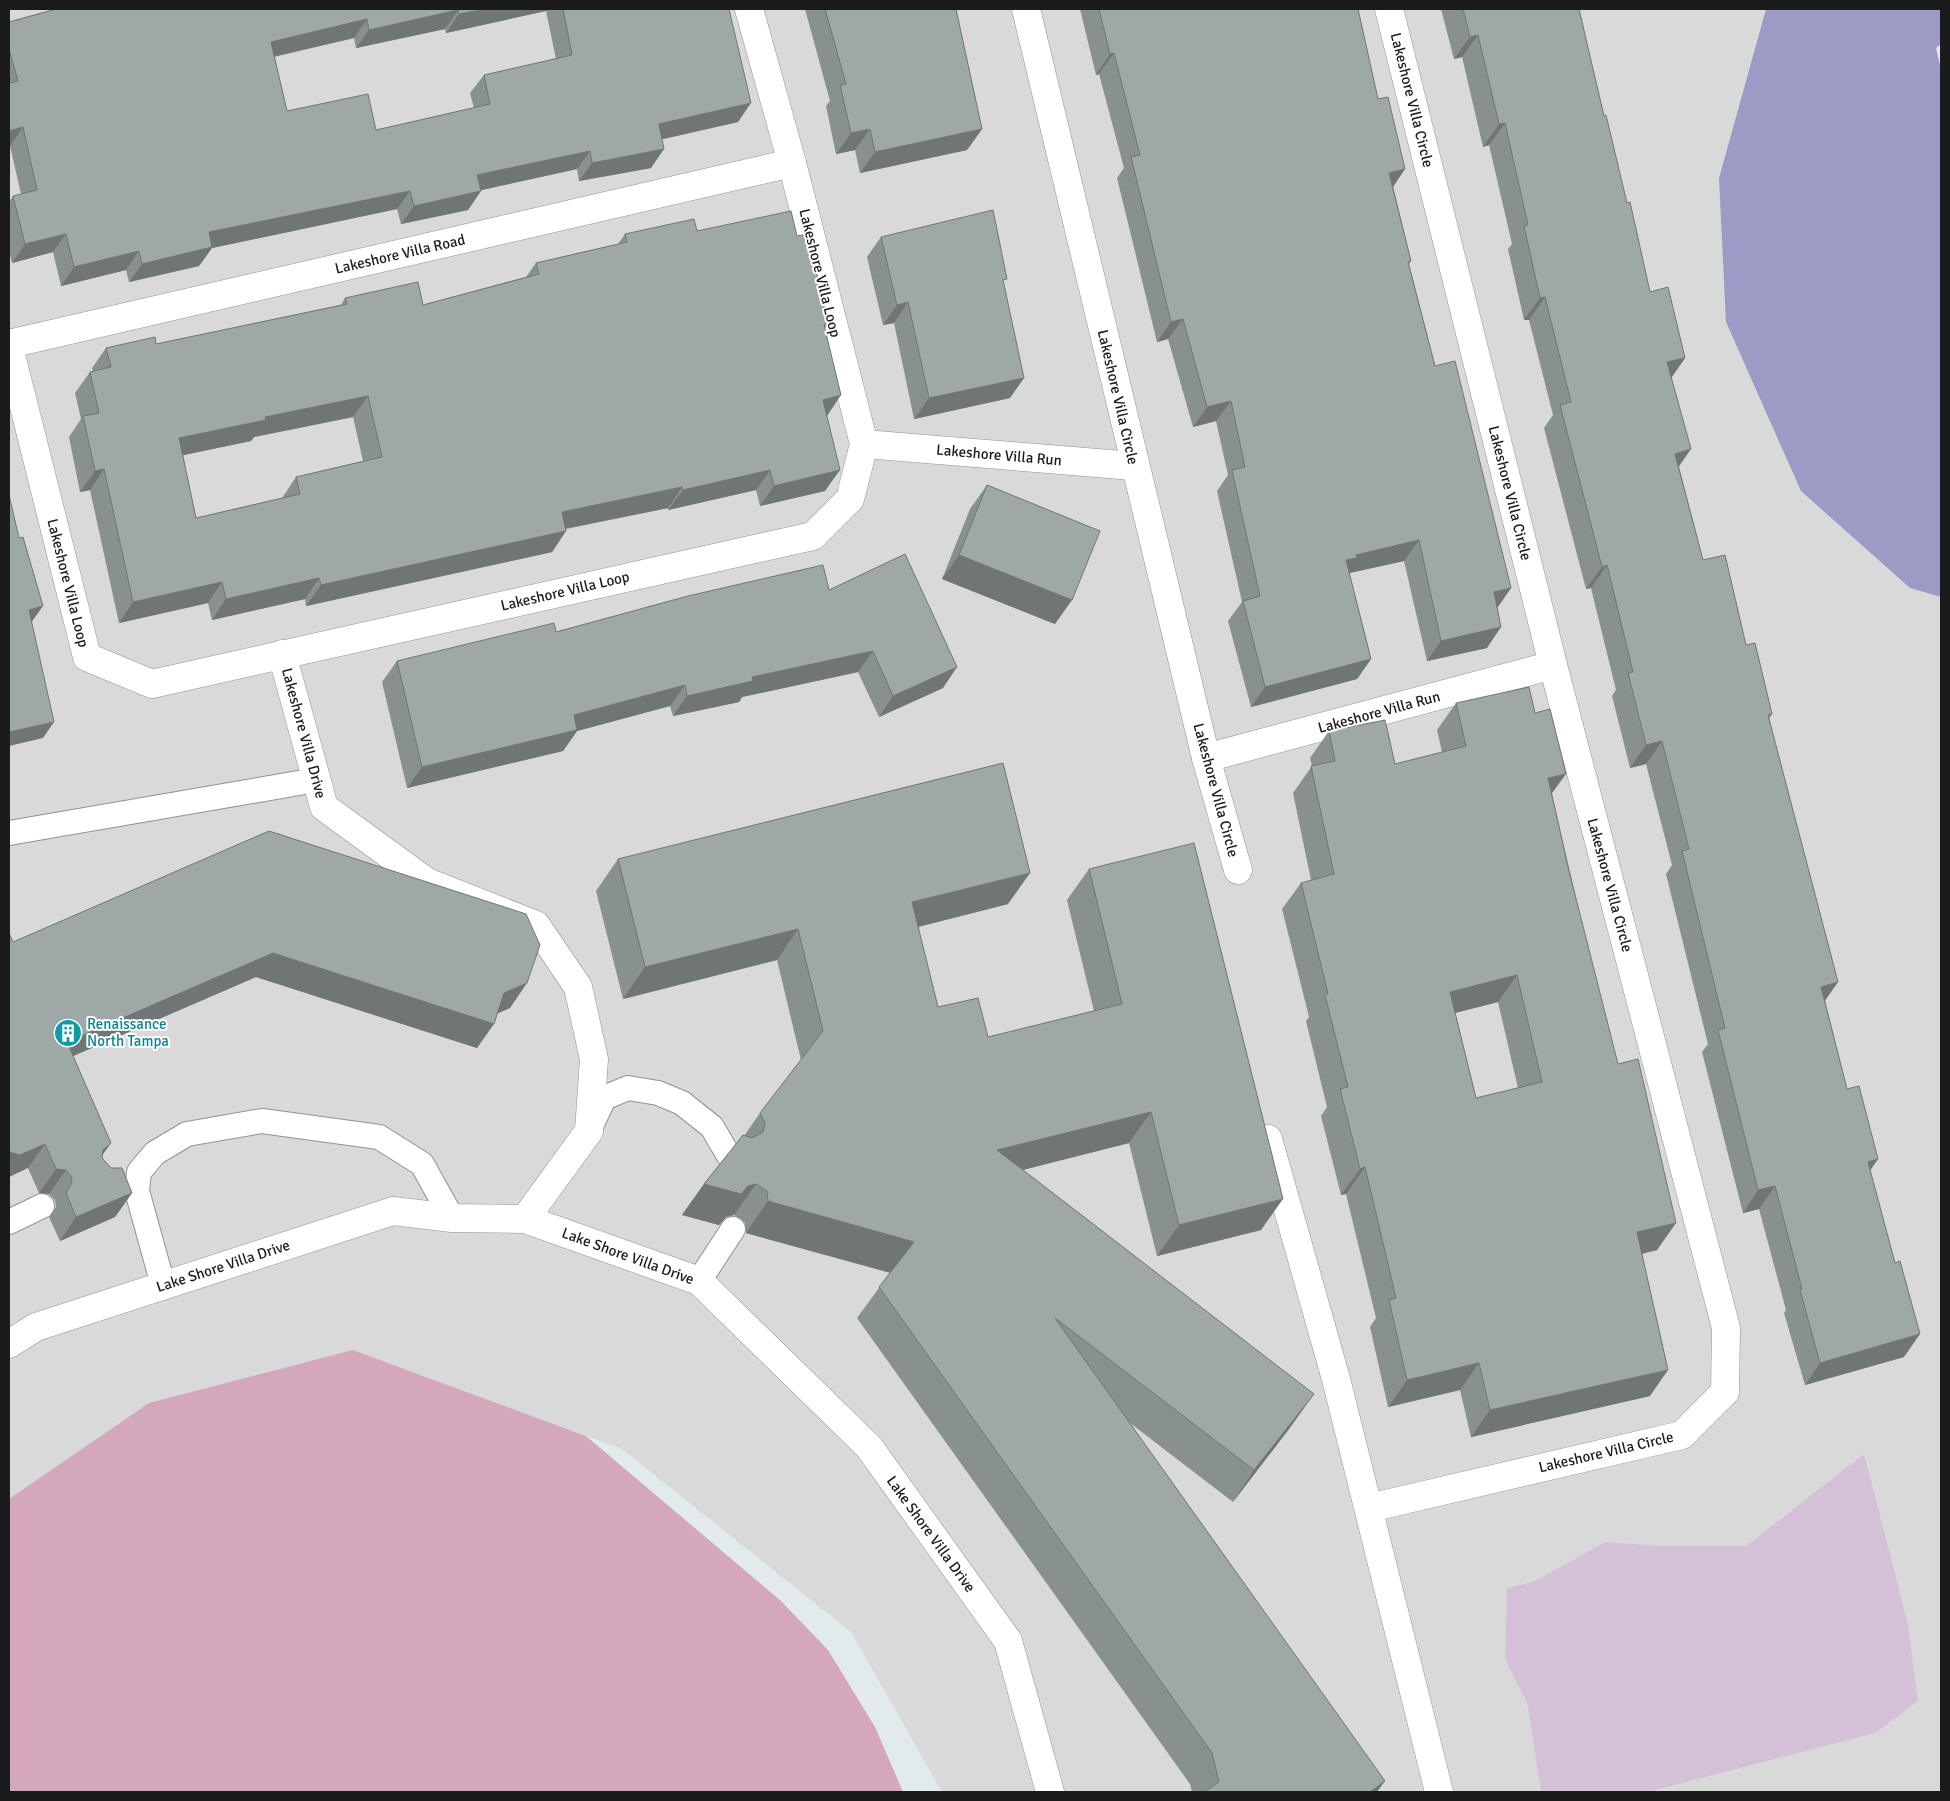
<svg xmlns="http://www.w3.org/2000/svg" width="1950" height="1801" font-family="Signika,sans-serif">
<rect width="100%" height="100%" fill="#e2ebeb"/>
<polygon fill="#d8d9d8" points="9,9 1766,9 1719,178 1910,588 1941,597 1941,1792 1648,1792 1876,1733 1918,1701 1908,1624 1863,1455 1746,1546 1666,1546 1605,1542 1535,1581 1507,1588 1505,1659 1527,1703 1541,1792 942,1792 851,1632 622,1449 353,1350 9,1499"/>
<polygon fill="#9c9bc6" points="1766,9 1941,9 1941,44 1936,48 1941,69 1941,597 1910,588 1801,491 1726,322 1719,178"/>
<polygon fill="#d4c1d8" points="1864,1454 1908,1624 1918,1701 1876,1733 1648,1792 1541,1792 1527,1703 1505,1659 1507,1588 1535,1581 1605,1542 1666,1546 1746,1546"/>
<polygon fill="#d5a7bc" points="353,1350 586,1436 781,1601 828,1650 875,1727 903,1792 9,1792 9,1499 149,1403"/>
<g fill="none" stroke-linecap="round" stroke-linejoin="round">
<g stroke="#929292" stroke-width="26">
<g id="lane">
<polyline points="9,833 316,780"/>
<polyline points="591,1126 604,1098 628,1088 658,1093 682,1103 712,1127 729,1156"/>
<polyline points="9,1222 42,1206"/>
<polyline points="699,1281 733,1229"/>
<polyline points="163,1285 137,1191 139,1172 155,1153 187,1134 262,1121 379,1137 422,1164 452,1218"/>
</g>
</g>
<g stroke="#929292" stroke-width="29">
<g id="street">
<polyline points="1026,9 1206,758 1238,870"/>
<polyline points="9,344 792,163"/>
<polyline points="9,347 87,657 152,684 813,536 850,499 864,444 792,163 749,9"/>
<polyline points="864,444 1134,466"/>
<polyline points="282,654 324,807 427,882 536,925 578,987 594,1059 589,1131 525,1219"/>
<polyline points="1206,758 1553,665"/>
<polyline points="1268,1139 1336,1379 1439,1792"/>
<polyline points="9,1344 36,1327 393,1211 452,1218 525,1219 699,1281 869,1447 1008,1641 1050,1792"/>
<polyline points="1369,1508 1682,1435 1725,1392 1726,1328 1553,665 1389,9"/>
</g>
</g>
<use href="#lane" stroke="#fff" stroke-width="24"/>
<use href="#street" stroke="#fff" stroke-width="28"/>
</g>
<g fill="#889190" fill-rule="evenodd">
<path d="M56,9H729L738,122L662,139L651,168L579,181L577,169L481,190L468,210L401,224L397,209L212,248L199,266L129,282L126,270L61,286L53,252L12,263L9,251V202L13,196L21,194L10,146H9V22ZM546,11L556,59L484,75L470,93L474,108L376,130L287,111L274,57L354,38L356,48L445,29L446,33Z"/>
<polygon points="805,9 956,9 982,129 967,150 860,173 855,150 836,154 826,106 830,101"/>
<polygon points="1080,9 1358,9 1393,186 1411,261 1409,264 1435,366 1511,588 1497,608 1487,648 1427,661 1404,561 1349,573 1371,659 1357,679 1251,707 1228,621 1242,602 1217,491 1228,475 1216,421 1193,427 1168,339 1157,342 1117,178 1124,168 1099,74 1096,75"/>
<polygon points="1441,9 1581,9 1579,12 1604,116 1650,292 1685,358 1671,378 1679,467 1703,560 1746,645 1772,714 1769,719 1825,1001 1847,1089 1878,1159 1870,1170 1904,1357 1805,1385 1784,1313 1786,1310 1759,1209 1743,1213 1702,1052 1708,1044 1666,874 1672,865 1646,764 1630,768 1612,696 1616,690 1591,588 1586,589 1544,428 1553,415 1529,320 1524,320 1508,249 1512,244 1489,145 1483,147 1462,57 1454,59"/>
<path d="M697,231L797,236L828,324L825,328L827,416L825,491L760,506L756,490L668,510V508L566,529V531L552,552L306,606L305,599L212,620L208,603L119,623L90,490L80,492L69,437L81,419L75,393L90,372L93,371L92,368L106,348L156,344L341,305L345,298L423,305L526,277L536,263L618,244L625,234ZM353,417L363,461L296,477L282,498L196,518L183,455L251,441L254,437Z"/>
<polygon points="881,237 1003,284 1010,398 914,419 894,323 883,325 867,257"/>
<polygon points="987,485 1055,624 942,579 970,509"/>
<polygon points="829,590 943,688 879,717 858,672 742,697 739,702 673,716 670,706 577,731 563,751 407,788 382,682 397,661 556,632"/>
<path d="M1456,703L1552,794L1657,1250L1642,1254L1650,1396L1471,1437L1460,1390L1388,1407L1370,1327L1376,1318L1346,1194L1341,1195L1321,1116L1327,1107L1306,1021L1309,1017L1282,909L1301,883L1311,880L1293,793L1312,766L1310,758L1329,731L1395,764L1442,752L1437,730ZM1498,1002L1518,1088L1476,1098L1455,1013Z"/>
<polygon points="618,859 1008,904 918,927 938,1007 988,1037 1094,1011 1067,900 1089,869 1261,1230 1157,1256 1129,1143 1023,1170 1292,1425 1233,1502 1130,1423 1377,1792 1192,1792 1190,1784 857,1318 890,1273 746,1233 745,1222 734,1215 726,1217 719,1225 682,1215 704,1184 744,1136 760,1113 801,1060 777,960 623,999 596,891"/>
<polygon points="13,942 510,1008 498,1013 477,1048 256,977 73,1056 103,1154 102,1158 132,1193 115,1217 60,1241 49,1217 56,1207 55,1200 49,1194 39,1193 28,1168"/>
</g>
<g fill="#6f7675">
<polygon points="485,9 548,9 546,11 446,33 459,14"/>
<polygon points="458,10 445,29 356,48 369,30"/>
<polygon points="367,19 354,38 258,60 271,42"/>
<polygon points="1478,35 1462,57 1454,59 1470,37"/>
<polygon points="1114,53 1099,74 1096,75 1110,54"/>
<polygon points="751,103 738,122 646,143 659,124"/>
<polygon points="1505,123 1489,145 1483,147 1499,124"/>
<polygon points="23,127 10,146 9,146 9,131"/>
<polygon points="870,129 855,150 836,154 851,133"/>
<polygon points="982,129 967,150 860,173 875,152"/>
<polygon points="664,149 651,168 579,181 592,163"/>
<polygon points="590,151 577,169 464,194 477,175"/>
<polygon points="1405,169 1391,190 1389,173"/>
<polygon points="410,191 397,209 212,248 199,266 129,282 142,264 209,232"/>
<polygon points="481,191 468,210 401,224 414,206"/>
<polygon points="66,234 53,252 12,263 25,244"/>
<polygon points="139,251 126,270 61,286 74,267"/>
<polygon points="1545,297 1529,320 1524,320 1540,298"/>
<polygon points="908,302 894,323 883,325 897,305"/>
<polygon points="1183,319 1168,339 1157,342 1171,322"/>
<polygon points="1685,358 1669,381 1667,362"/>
<polygon points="1024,378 1010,398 914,419 929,398"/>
<polygon points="841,395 827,416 823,400"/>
<polygon points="368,396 353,417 254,437 251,441 165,459 179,438 265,417"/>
<polygon points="1231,401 1216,421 1193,427 1207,407"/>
<polygon points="1691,449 1675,472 1675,454"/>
<polygon points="104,469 90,490 80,492 95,471"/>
<polygon points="770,470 756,490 668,510 683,490"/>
<polygon points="840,470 825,491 760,506 774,486"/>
<polygon points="682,487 668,508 548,532 562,512"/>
<polygon points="566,531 552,552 306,606 321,585"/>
<polygon points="1419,540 1404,561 1345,574 1346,560 1356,555"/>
<polygon points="959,555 1072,600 1055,624 942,579"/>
<polygon points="1607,565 1591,588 1586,589 1602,567"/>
<polygon points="319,578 305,599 212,620 226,599"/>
<polygon points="222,582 208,603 119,623 133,602"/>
<polygon points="1511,588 1497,608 1494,592"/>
<polygon points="43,606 31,623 29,610"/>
<polygon points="1501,627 1487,648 1427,661 1441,641"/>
<polygon points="873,651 858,672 742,697 739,702 673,716 687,696 752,677"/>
<polygon points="1371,659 1357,679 1251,707 1265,687"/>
<polygon points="957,667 943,688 879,717 893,696"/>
<polygon points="685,685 670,706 577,731 563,751 407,788 422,767 574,715"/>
<polygon points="54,722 43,738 9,746 9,732"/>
<polygon points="1662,741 1646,764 1630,768 1646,745"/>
<polygon points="1566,774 1547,800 1548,778"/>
<polygon points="1030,873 1008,904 890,934 912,902"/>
<polygon points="798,929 777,960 623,999 645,967"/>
<polygon points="273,953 494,1024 477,1048 256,977 50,1066 67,1042"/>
<polygon points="1517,975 1498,1002 1431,1019 1450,992"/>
<polygon points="1838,982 1822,1005 1821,987"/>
<polygon points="527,983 510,1008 487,1018 504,993"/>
<polygon points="1151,1112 1129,1143 975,1182 997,1150"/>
<polygon points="111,1143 94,1167 103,1150"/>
<polygon points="45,1144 28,1168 9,1177 9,1152"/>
<polygon points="1878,1159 1862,1182 1868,1162"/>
<polygon points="1365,1167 1346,1194 1341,1195 1360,1169"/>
<polygon points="56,1169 66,1170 49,1194 39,1193"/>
<polygon points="704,1184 748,1186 756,1184 734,1215 726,1217 719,1225 682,1215"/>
<polygon points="1775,1186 1759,1209 1743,1213 1758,1190"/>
<polygon points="132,1193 115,1217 60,1241 76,1217"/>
<polygon points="1283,1199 1261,1230 1157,1256 1179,1225"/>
<polygon points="768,1201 914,1242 892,1273 746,1233"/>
<polygon points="1676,1223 1657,1250 1618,1259 1637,1232"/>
<polygon points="1920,1334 1904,1357 1805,1385 1820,1363"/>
<polygon points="1479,1363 1460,1390 1388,1407 1407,1380"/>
<polygon points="1668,1370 1650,1396 1471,1437 1490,1410"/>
<polygon points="1314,1394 1292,1425 1233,1502 1254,1470"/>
<polygon points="1385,1781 1377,1792 1370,1792"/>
</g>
<g fill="#9ea9a7" stroke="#6f7675" fill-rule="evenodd">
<polygon points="56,9 485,9 459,14 458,10 369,30 367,19 271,42 287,111 368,94 376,130 490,104 484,75 572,55 563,9 729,9 751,103 659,124 664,149 592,163 590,151 477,175 481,191 414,206 410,191 209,232 212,247 142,264 139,251 74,267 66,234 25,244 13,196 37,190 23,127 9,131 9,83 18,81 9,49 9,22"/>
<polygon points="825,9 956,9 982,129 875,152 870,129 851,133 840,85 846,84"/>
<polygon points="1099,9 1358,9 1378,99 1388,97 1405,169 1389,173 1411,261 1408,262 1435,366 1455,361 1511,588 1494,592 1501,627 1441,641 1419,540 1356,555 1357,558 1346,560 1371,659 1265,687 1243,601 1260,596 1232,470 1245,467 1231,401 1207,407 1183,319 1171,322 1131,157 1140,155 1114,53 1110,54"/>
<polygon points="1463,9 1579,9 1604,116 1606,115 1627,203 1630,202 1650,292 1668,287 1685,358 1667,362 1691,449 1675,454 1703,560 1725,555 1746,645 1755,643 1772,714 1768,715 1838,982 1821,987 1847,1089 1859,1086 1878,1159 1868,1162 1895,1263 1900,1261 1920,1334 1820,1363 1800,1290 1802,1289 1775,1186 1758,1190 1718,1030 1725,1028 1682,851 1689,849 1662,741 1646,745 1628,673 1633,672 1607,565 1602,567 1560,405 1571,402 1545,297 1540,298 1524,226 1528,225 1505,123 1499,124 1478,35 1470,37"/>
<polygon points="993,210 1007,279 1003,280 1024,378 929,398 908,302 897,305 881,237"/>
<path d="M791,211L797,236L808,234L828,324L824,325L841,395L823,400L840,470L774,486L770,470L683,490L682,487L562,512L566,531L321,585L319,578L226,599L222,582L133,602L104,469L95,471L83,416L99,413L90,372L111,367L106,348L155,337L156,344L261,322L347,304L345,298L418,282L423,305L539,274L536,263L627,242L625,234L694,219L697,231ZM368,396L382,457L296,477L300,494L196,518L179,438L266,420L265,417Z"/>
<polygon points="987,485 1100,531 1072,600 959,555"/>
<polygon points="9,495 19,538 23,537 43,606 29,610 54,722 9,732"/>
<polygon points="905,554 957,667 893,696 873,651 752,677 753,681 687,696 685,685 574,715 577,730 422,767 397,661 554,623 556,632 688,596 823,565 829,590"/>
<path d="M1529,687L1535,713L1550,709L1566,774L1548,778L1568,867L1618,1064L1638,1059L1676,1223L1637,1232L1668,1370L1490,1410L1479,1363L1407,1380L1389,1300L1396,1298L1365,1167L1360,1169L1340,1089L1348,1087L1325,995L1328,994L1301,883L1334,874L1311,766L1335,761L1329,731L1385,720L1395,764L1466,746L1456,703ZM1517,975L1542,1082L1476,1098L1450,992Z"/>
<polygon points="1003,763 1030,873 912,902 938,1007 978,998 988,1037 1122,1004 1089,869 1194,843 1283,1199 1179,1225 1151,1112 997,1150 1314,1394 1254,1470 1055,1318 1385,1781 1370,1792 1204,1792 1219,1782 1212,1753 879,1287 914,1242 768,1201 767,1191 756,1184 748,1186 741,1194 704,1184 743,1135 752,1138 763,1132 765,1124 760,1113 823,1031 798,929 645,967 618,859"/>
<polygon points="269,831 526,914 540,945 527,983 504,993 494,1024 273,953 67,1042 111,1143 103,1150 102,1158 111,1168 122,1168 132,1193 76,1217 66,1193 72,1183 71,1176 66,1170 56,1169 45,1144 20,1155 9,1152 9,933 13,942"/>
</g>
<defs>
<g id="building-disc" transform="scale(1.4375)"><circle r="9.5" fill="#0f9aa8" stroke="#fff"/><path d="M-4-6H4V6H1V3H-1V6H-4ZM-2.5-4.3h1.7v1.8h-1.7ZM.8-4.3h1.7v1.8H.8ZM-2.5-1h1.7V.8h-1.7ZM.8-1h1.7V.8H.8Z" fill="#fff"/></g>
</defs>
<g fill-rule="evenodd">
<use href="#building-disc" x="68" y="1033"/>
</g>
<g text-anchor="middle" stroke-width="4" stroke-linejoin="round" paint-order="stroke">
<g font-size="15" fill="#1b1b1b" stroke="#fff">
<text transform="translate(1412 100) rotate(76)" y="5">Lakeshore Villa Circle</text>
<text transform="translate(400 254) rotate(-13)" y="5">Lakeshore Villa Road</text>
<text transform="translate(820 273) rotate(76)" y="5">Lakeshore Villa Loop</text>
<text transform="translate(1118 397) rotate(77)" y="5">Lakeshore Villa Circle</text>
<text transform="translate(999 455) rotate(5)" y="5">Lakeshore Villa Run</text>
<text transform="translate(1510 493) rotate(76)" y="5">Lakeshore Villa Circle</text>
<text transform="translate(68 583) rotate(76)" y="5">Lakeshore Villa Loop</text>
<text transform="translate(565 591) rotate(-13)" y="5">Lakeshore Villa Loop</text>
<text transform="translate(1379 712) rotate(-15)" y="5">Lakeshore Villa Run</text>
<text transform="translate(304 733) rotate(75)" y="5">Lakeshore Villa Drive</text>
<text transform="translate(1216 790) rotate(75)" y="5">Lakeshore Villa Circle</text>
<text transform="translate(1610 885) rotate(75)" y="5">Lakeshore Villa Circle</text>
<text transform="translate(628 1256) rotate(20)" y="5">Lake Shore Villa Drive</text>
<text transform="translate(223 1266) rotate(-18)" y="5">Lake Shore Villa Drive</text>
<text transform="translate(1606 1452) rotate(-13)" y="5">Lakeshore Villa Circle</text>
<text transform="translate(931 1534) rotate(54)" y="5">Lake Shore Villa Drive</text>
</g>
<g font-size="15" fill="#0d838f" stroke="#fff" text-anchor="start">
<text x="87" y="1029">Renaissance<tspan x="87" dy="17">North Tampa</tspan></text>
</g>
</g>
<rect width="1950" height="1801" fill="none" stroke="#1b1b1b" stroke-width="20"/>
</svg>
